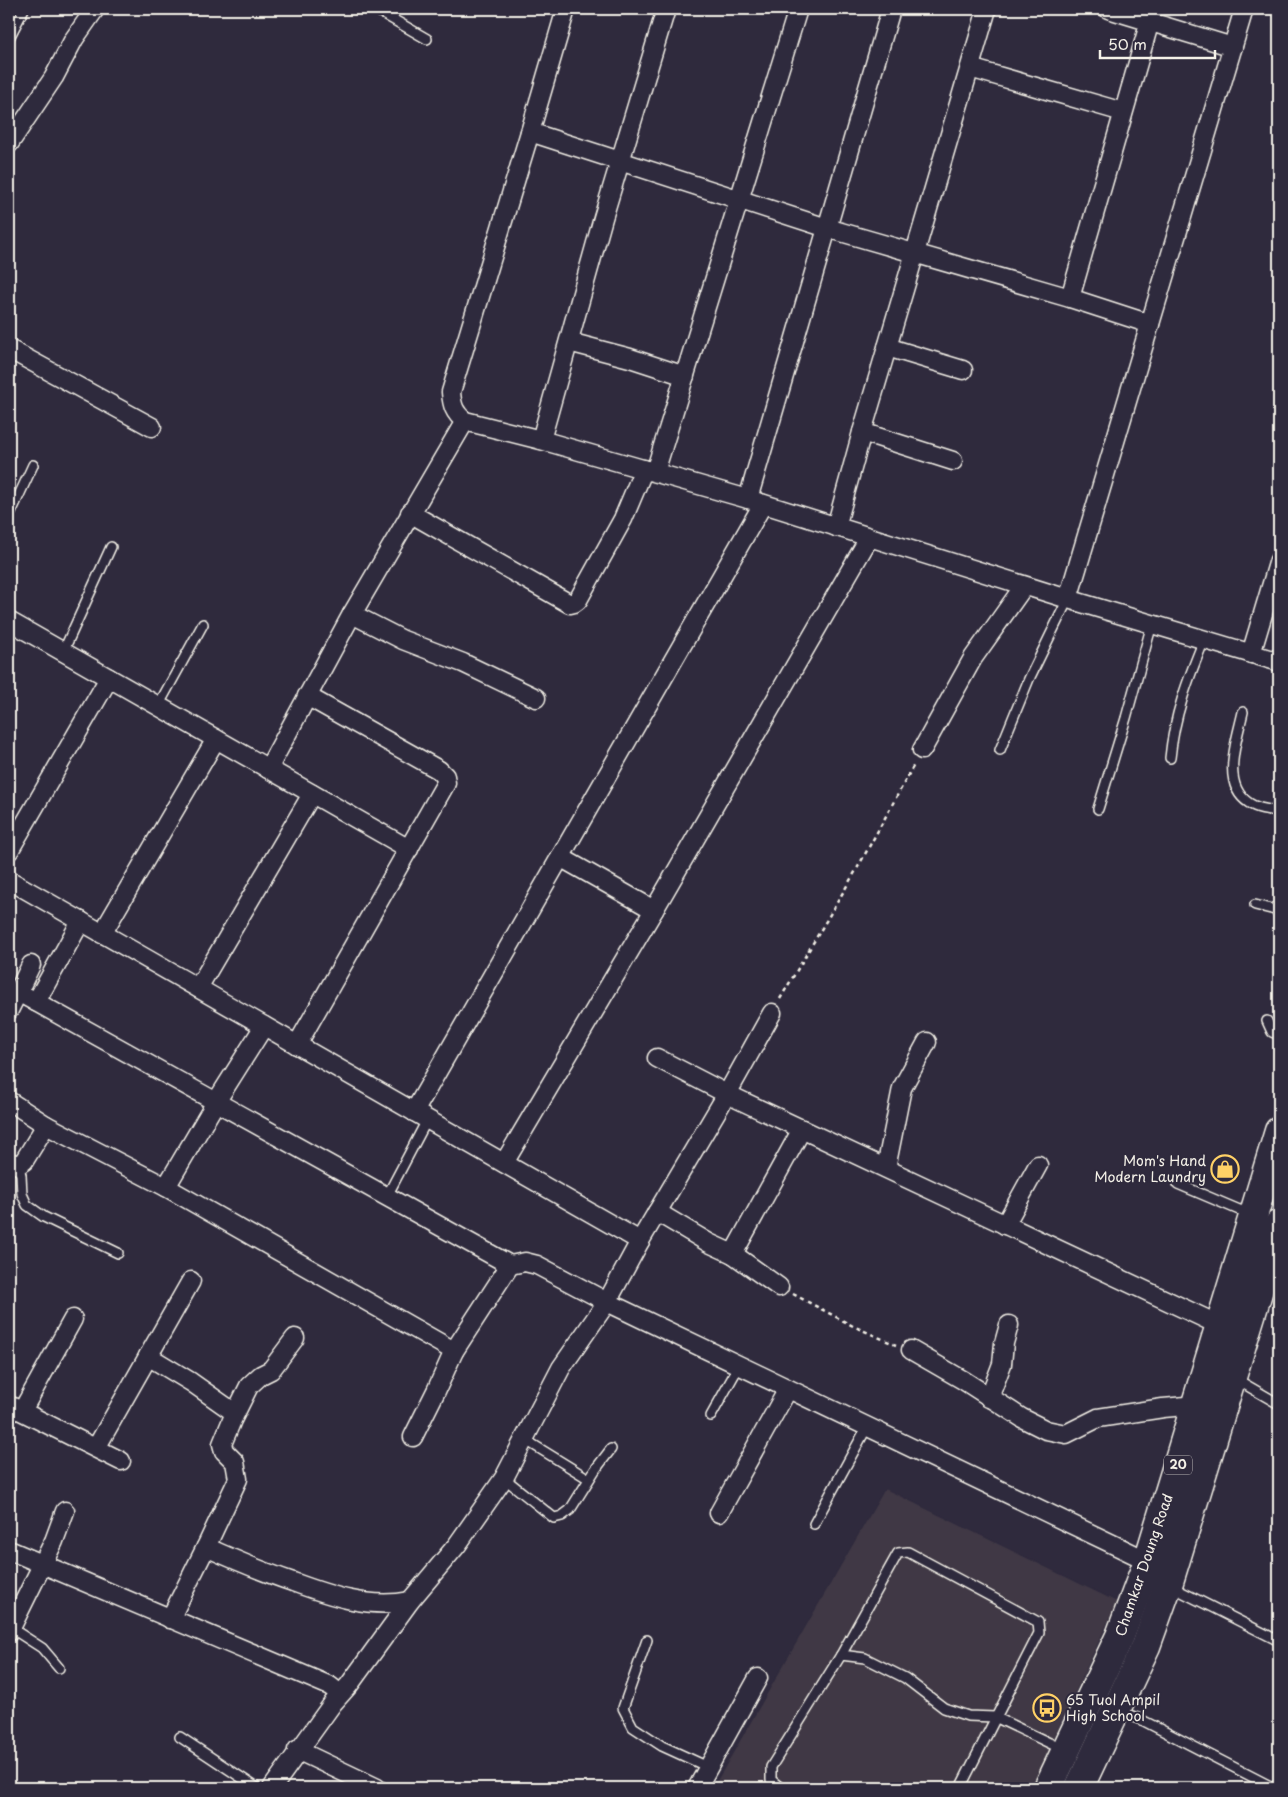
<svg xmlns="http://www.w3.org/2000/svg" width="1288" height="1797" font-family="'Playpen Sans',sans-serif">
<rect width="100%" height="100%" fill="#2f2a3d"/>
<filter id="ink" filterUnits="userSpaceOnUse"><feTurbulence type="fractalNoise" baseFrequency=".02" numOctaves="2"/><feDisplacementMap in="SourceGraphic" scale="10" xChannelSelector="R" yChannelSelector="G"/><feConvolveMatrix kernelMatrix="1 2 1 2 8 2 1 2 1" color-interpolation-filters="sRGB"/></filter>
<g filter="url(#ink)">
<polygon fill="#403945" points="885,1489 1117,1602 1031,1788 713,1788"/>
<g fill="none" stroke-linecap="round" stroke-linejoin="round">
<g stroke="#f4f1e8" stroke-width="12">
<g id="service">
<polyline points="375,9 427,39"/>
<polyline points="9,38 24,9"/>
<polyline points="9,517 33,465"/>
<polyline points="63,652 111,547"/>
<polyline points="158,706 203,624"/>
<path d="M1243,712C1237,740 1220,784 1249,803C1257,809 1270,810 1279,811"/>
<polyline points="1000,750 1029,679 1068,599"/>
<path d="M1170,758C1174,716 1188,679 1204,640"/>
<polyline points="1098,809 1126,718 1152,624"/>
<polyline points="1255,905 1279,911"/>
<polyline points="1267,1021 1272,1032 1279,1035"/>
<polyline points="18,1165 21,1175 22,1194 27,1205 44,1217 118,1253"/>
<polyline points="1178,1184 1251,1215"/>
<polyline points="387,1196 427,1120"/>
<polyline points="1234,1378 1279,1404"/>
<polyline points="711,1416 739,1366"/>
<polyline points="524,1439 589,1479"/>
<polyline points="504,1478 554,1518 562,1516 570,1510 595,1470 611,1449"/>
<polyline points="814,1524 867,1427"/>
<polyline points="1170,1586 1279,1641"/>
<polyline points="11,1628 42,1648 59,1668"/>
<polyline points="647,1640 623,1708 633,1727 662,1746 708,1767"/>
<polyline points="841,1655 898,1553 908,1552 1038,1622 1039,1633 960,1788"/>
<polyline points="1118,1711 1140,1719 1274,1788"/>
<polyline points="180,1737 257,1788"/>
<polyline points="781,1788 771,1780 771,1767 841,1655 865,1658 905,1678 944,1708 968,1716 995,1717 1062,1749"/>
</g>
</g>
<g stroke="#f4f1e8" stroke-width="21">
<g id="minor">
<path d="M566,9L530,132L451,392C452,405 454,413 465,421L541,440L748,499L1068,599L1279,662"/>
<polyline points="1108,9 1233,47"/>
<polyline points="970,68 1123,112"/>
<polyline points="530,132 827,228 1070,298 1150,324"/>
<polyline points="9,144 54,77 74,39 95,9"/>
<polyline points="1070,298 1150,21"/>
<polyline points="569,342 630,358 685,376"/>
<polyline points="887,347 963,370"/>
<polyline points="9,349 152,427"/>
<polyline points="862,432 953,461"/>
<polyline points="541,440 603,218 666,9"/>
<polyline points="655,472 798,9"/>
<polyline points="748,499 891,9"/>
<polyline points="410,513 570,604 574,603 578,600 623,519 644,469"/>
<polyline points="836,527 862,432 987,9"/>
<polyline points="1068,599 1244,9"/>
<polyline points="352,614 403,640 463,663 536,698"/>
<polyline points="9,621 409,849"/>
<polyline points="1251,654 1279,560"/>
<polyline points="922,750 973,658 1024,586"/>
<polyline points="268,769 352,614 465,421"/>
<polyline points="9,851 109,678"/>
<polyline points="560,857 654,910"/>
<polyline points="9,880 640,1241"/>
<polyline points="102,934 216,739"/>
<polyline points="198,988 312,794"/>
<polyline points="18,992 31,965"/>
<polyline points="36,1002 81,921"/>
<polyline points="9,1010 18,992 510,1265"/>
<polyline points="297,1045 446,783 445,776 439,770 307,696"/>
<polyline points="657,1058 727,1094 1221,1326"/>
<polyline points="9,1101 46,1125 166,1187 454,1351"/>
<polyline points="414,1112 763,504"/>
<polyline points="9,1162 18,1165 24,1161 46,1125"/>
<polyline points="504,1163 654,910 869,538"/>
<polyline points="886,1168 902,1088 927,1042"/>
<polyline points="166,1187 216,1102 264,1026"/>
<polyline points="657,1212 709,1243 733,1254 779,1287"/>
<polyline points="1005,1225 1038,1165"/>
<polyline points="733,1254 802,1129"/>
<polyline points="911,1350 963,1380 1022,1418 1046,1430 1066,1434 1098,1418 1163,1408 1197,1405"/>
<polyline points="148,1356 191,1382 235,1413"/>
<polyline points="989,1398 1002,1364 1004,1343 1009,1325"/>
<polyline points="9,1405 121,1461"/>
<polyline points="22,1411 73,1319"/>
<polyline points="413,1437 436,1391 454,1351 510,1265 525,1262 537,1265 607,1302 1148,1561"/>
<polyline points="96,1448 191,1281"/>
<polyline points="719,1513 788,1389"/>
<path d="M206,1547C235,1560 263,1572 293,1582C331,1596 369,1609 410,1601"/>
<polyline points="9,1550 330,1686 340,1694"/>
<polyline points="170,1619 206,1547 238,1479 235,1462 224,1451 222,1444 232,1420 249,1386 261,1375 271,1370 295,1338"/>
<polyline points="9,1632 54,1541 65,1511"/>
<polyline points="297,1750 377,1788"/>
<polyline points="272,1788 333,1703 349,1685 410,1601 457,1545 504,1478 561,1368 607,1302 640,1241 727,1094 772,1013"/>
<polyline points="697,1788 758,1678"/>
</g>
</g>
<g stroke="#f4f1e8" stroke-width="31">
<g id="primary">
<polyline points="1048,1788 1120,1636 1148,1561 1279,1131"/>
<polyline points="1079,1788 1146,1646 1168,1585 1279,1224"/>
</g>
</g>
<g stroke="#f4f1e8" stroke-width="2.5" stroke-dasharray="4 4" stroke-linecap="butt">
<polyline points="780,999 858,867 915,763"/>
<polyline points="793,1294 853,1326 896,1345"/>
</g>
<use href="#service" stroke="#2f2a3d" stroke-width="9"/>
<use href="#minor" stroke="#2f2a3d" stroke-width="18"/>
<use href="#primary" stroke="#2f2a3d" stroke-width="28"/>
</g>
</g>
<defs>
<g id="shop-ring" transform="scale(1.4375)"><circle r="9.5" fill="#2f2a3d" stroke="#ffd166" stroke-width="1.5"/><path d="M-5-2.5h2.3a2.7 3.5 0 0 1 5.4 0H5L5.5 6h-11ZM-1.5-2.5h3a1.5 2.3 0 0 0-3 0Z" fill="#ffd166"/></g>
<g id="bus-ring" transform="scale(1.4375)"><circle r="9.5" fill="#2f2a3d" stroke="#ffd166" stroke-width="1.5"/><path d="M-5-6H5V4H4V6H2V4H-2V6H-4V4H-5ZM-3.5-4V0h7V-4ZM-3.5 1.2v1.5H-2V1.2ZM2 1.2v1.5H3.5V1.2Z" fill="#ffd166"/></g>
</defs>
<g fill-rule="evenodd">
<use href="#shop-ring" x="1225" y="1169"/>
<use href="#bus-ring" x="1047" y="1708"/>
</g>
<g text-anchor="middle" stroke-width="4" stroke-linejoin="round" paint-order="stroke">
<rect fill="#2f2a3d" stroke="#b9b5b5" stroke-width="1" x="1164" y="1455.5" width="28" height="19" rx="4"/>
<g font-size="12" font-weight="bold" fill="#f4f1e8">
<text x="1178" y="1469">20</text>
</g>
<g font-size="14" fill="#f4f1e8" stroke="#2f2a3d" text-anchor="end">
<text x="1206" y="1166">Mom's Hand<tspan x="1206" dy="16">Modern Laundry</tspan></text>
<text x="1066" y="1705" text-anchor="start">65 Tuol Ampil<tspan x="1066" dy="16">High School</tspan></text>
</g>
<g font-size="14" fill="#f4f1e8" stroke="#2f2a3d">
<text transform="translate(1144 1565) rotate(-71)" y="5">Chamkar Doung Road</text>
</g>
</g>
<rect width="1288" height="1797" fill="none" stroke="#2f2a3d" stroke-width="30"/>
<rect x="15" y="15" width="1258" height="1767" fill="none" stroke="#f4f1e8" stroke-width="2" filter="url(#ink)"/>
<path d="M1100 50v8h115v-8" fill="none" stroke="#f4f1e8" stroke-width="2.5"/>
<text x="1108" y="50" font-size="15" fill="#f4f1e8" stroke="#2f2a3d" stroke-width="4" paint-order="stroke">50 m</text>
</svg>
